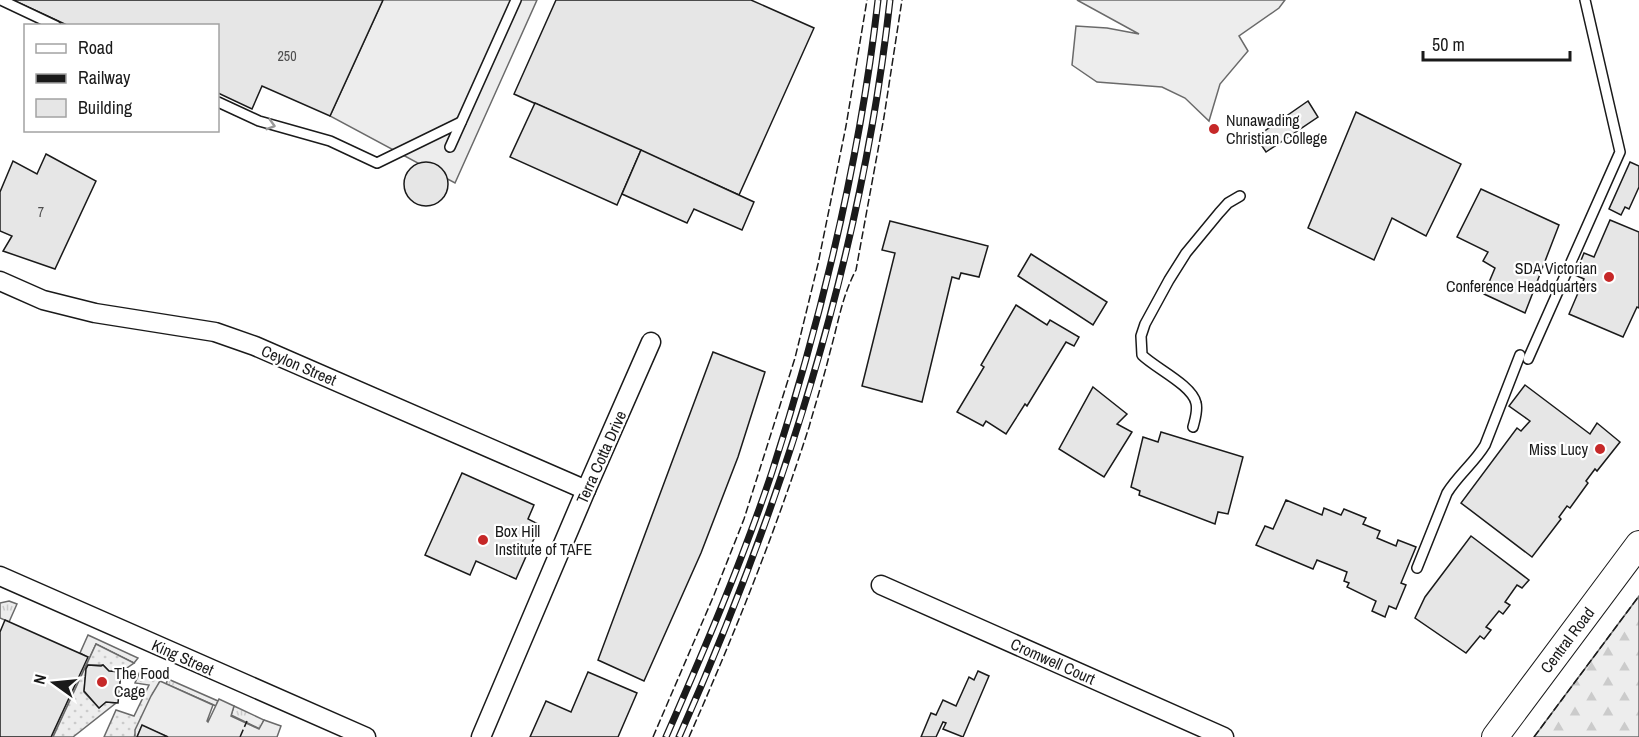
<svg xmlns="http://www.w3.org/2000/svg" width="1639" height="737" font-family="'Archivo Narrow',sans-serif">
<defs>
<pattern id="grass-tufts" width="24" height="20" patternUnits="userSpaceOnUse" patternTransform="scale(1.5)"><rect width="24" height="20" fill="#ededed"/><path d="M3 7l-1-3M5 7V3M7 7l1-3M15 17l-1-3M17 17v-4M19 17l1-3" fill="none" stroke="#cbcbcb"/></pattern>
<pattern id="forest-firs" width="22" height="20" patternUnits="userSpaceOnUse" patternTransform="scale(1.5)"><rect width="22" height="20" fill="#ededed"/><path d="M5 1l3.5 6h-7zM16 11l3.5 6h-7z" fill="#cbcbcb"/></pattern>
<pattern id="park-dots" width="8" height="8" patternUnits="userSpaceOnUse" patternTransform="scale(1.5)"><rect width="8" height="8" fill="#ededed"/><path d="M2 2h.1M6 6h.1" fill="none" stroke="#cbcbcb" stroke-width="1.8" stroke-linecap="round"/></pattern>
</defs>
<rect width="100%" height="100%" fill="#fff"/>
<g fill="url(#grass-tufts)" stroke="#6a6a6a" stroke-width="1.5">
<polygon points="9,601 17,604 9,622 0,618 0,603"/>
<polygon points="88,635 138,658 134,663 96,644 53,737 51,737 87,657 80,653"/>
<polygon points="168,679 218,701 216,706 166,684"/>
<polygon points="234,706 264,720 260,729 231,715"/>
</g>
<polygon fill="url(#forest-firs)" stroke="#6a6a6a" stroke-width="1.5" points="1639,596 1639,737 1534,737"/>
<g fill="url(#park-dots)" stroke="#6a6a6a" stroke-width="1.5">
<polygon points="96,644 134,663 121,672 109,671 103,665 88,665 86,669 84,692 99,708 106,702 116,703 73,737 53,737"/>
<polygon points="142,667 148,675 160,681 134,737 104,737 116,710 134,716 149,685 135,683"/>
</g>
<g fill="#ededed" stroke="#6a6a6a" stroke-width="1.5">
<polygon points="383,0 537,0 455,183 330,116"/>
<polygon points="1077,0 1285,0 1279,8 1239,36 1248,51 1220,84 1209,121 1185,98 1162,87 1097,82 1072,65 1076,26 1107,28 1139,34"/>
<polygon points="160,681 213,705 207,721 208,722 219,699 234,706 231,716 259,729 264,720 281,726 277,737 168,737 142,726 137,737 135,737 135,730 151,696"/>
</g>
<g fill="#e6e6e6" stroke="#1a1a1a" stroke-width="1.5">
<polygon points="13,0 383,0 330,116 262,86 252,109 218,93 218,26 69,26"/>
<polygon points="556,0 751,0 814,28 739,195 514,94"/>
<polygon points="1308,101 1318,117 1266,152 1256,137"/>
<polygon points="535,103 641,150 617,205 510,157"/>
<polygon points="1356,112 1461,164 1426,236 1392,218 1374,260 1308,228"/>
<polygon points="641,150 754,202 742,230 694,209 687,223 622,194"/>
<polygon points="46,154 96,181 55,269 3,251 12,236 0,231 0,192 13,161 37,174"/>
<polygon points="1630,162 1639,166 1639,187 1629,209 1625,207 1621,215 1609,209"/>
<circle cx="426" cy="184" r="22"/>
<polygon points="1481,189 1559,225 1525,313 1484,294 1495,268 1483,261 1488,252 1457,237"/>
<polygon points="1610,220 1639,232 1639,308 1637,307 1623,337 1569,314 1584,279 1575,275 1584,253 1594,257"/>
<polygon points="890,221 988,246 979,277 961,273 959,279 952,277 922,402 862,386 895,253 882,250"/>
<polygon points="1031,254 1107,302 1093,325 1018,276"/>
<polygon points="1016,305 1047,325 1050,320 1079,337 1074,346 1066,342 1027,406 1025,404 1006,434 986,421 983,426 957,412 984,367 981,365"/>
<polygon points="713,352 765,372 738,457 701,553 644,681 598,660"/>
<polygon points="1525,385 1590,434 1597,423 1620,442 1597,471 1595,469 1586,481 1588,483 1570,508 1567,506 1559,517 1561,519 1532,557 1461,503 1517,428 1521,431 1530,421 1509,406"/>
<polygon points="1093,387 1127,414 1117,424 1132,432 1104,477 1059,449"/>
<polygon points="1161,432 1243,457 1228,514 1218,512 1215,524 1139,495 1140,491 1131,487 1143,437 1158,442"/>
<polygon points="462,473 534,505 528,519 540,525 516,579 476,561 470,575 425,555"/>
<polygon points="1286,500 1322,515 1324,508 1341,515 1344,509 1366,518 1363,524 1380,531 1377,538 1396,546 1398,540 1416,547 1401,583 1406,585 1396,609 1389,606 1385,617 1372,611 1376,601 1347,587 1349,583 1344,581 1347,572 1317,560 1313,569 1256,545 1265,526 1273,529"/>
<polygon points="1471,536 1529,580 1522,588 1517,585 1505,602 1510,605 1503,614 1499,611 1486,627 1491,630 1484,639 1480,636 1466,653 1415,618 1425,597"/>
<polygon points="5,620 88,657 51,737 0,737 0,632"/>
<polygon points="88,665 101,666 103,665 109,671 121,672 118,703 106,702 99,708 84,691 86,669"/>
<polygon points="978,671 989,676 963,737 943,729 946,723 943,722 936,737 921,737 931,713 936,715 943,700 956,706 969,677 974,680"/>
<polygon points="588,672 637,693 618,737 530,737 546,701 571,712"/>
<polygon points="142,725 168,737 137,737"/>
</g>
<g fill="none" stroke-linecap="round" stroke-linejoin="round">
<g stroke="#1a1a1a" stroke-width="12">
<g id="lane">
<polyline points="1,0 56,26"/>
<polyline points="218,102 259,121 330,141 377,163 461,122"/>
<polyline points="450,147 516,0"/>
<polyline points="1528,359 1620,152 1585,0"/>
<path d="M1193,427C1195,419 1198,411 1196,403C1192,385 1155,368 1142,355L1141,336L1145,324L1169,280L1186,253L1219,213L1228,203L1240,196"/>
<path d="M1417,568L1447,493C1458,475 1475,462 1485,445L1520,355"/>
</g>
</g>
<g stroke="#1a1a1a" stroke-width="21">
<g id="street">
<polyline points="0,281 43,300 95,313 215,332 255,346 586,490"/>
<polyline points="0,576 366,737"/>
<polyline points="881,585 1224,737"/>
<polyline points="481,737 586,490 651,342"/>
</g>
</g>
<g stroke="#1a1a1a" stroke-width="28">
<polyline id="secondary" points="1495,737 1639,544"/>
</g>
<use href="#lane" stroke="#fff" stroke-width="9"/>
<use href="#street" stroke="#fff" stroke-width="18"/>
<use href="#secondary" stroke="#fff" stroke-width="26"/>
<g stroke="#1a1a1a" stroke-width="7">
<g id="rail">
<path d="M666,737C704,650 742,562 772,472C821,320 860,159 878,0"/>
<path d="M679,737C783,503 862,256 890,0"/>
</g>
</g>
<use href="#rail" stroke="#fff" stroke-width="4.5" stroke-dasharray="14" stroke-linecap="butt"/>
<g stroke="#1a1a1a" stroke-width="1.5" stroke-dasharray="8 3" stroke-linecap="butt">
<polyline points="240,737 247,721"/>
<polyline points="653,737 714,595 744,519 795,358 818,264 846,126 867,0"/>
<path d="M689,737C734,635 775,533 809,427C816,402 824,377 830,352C838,324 842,296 856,270L884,117L902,0"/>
<polyline points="1534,737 1639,596"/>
</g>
</g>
<defs><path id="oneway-chevron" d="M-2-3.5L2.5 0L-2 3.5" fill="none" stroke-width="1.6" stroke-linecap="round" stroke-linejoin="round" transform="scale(1.5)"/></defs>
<use stroke="#989898" href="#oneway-chevron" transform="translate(271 125) rotate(16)"/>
<g fill="#c62828" stroke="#fff" stroke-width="2">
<circle cx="1214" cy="129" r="6"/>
<circle cx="1609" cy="277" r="6"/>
<circle cx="1600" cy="449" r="6"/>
<circle cx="483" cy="540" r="6"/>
<circle cx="102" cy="682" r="6"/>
</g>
<g text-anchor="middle" stroke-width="4.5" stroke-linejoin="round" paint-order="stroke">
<g font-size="14" fill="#4d4d4d">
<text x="287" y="61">250</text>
<text x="41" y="217">7</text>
</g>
<g font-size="16" fill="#1a1a1a" stroke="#fff" text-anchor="start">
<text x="1226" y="126">Nunawading<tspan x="1226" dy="18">Christian College</tspan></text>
<text x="1597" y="274" text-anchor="end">SDA Victorian<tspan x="1597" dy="18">Conference Headquarters</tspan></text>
<text x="1588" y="455" text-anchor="end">Miss Lucy</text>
<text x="495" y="537">Box Hill<tspan x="495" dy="18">Institute of TAFE</tspan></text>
<text x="114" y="679">The Food<tspan x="114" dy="18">Cage</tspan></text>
</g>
<g font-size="16" fill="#1a1a1a" stroke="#fff">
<text transform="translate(299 365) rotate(23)" y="6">Ceylon Street</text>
<text transform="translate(601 457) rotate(-66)" y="6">Terra Cotta Drive</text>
<text transform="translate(1567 640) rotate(-53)" y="6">Central Road</text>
<text transform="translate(183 657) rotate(24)" y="6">King Street</text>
<text transform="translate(1053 661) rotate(24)" y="6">Cromwell Court</text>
</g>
</g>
<rect x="24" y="24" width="195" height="108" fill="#ffffff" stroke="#a3a3a3" stroke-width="1.5"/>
<rect x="36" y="44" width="30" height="9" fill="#ffffff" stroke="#a3a3a3" stroke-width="1.5"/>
<text x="78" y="54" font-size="18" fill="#1a1a1a">Road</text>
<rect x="36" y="74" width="30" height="9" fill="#1a1a1a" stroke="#a3a3a3" stroke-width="1.5"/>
<text x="78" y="84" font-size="18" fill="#1a1a1a">Railway</text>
<rect x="36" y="99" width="30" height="18" fill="#e6e6e6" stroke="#a3a3a3" stroke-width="1.5"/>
<text x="78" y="114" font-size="18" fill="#1a1a1a">Building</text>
<g transform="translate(54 683) rotate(285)" stroke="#ffffff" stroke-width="4.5" paint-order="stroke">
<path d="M0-4.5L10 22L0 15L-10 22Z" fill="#1a1a1a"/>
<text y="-9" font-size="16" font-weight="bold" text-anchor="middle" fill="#1a1a1a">N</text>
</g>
<path d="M1423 51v9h147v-9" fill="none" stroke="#1a1a1a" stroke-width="3"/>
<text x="1432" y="51" font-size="18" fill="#1a1a1a" stroke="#ffffff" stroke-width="4.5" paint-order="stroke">50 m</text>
</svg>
